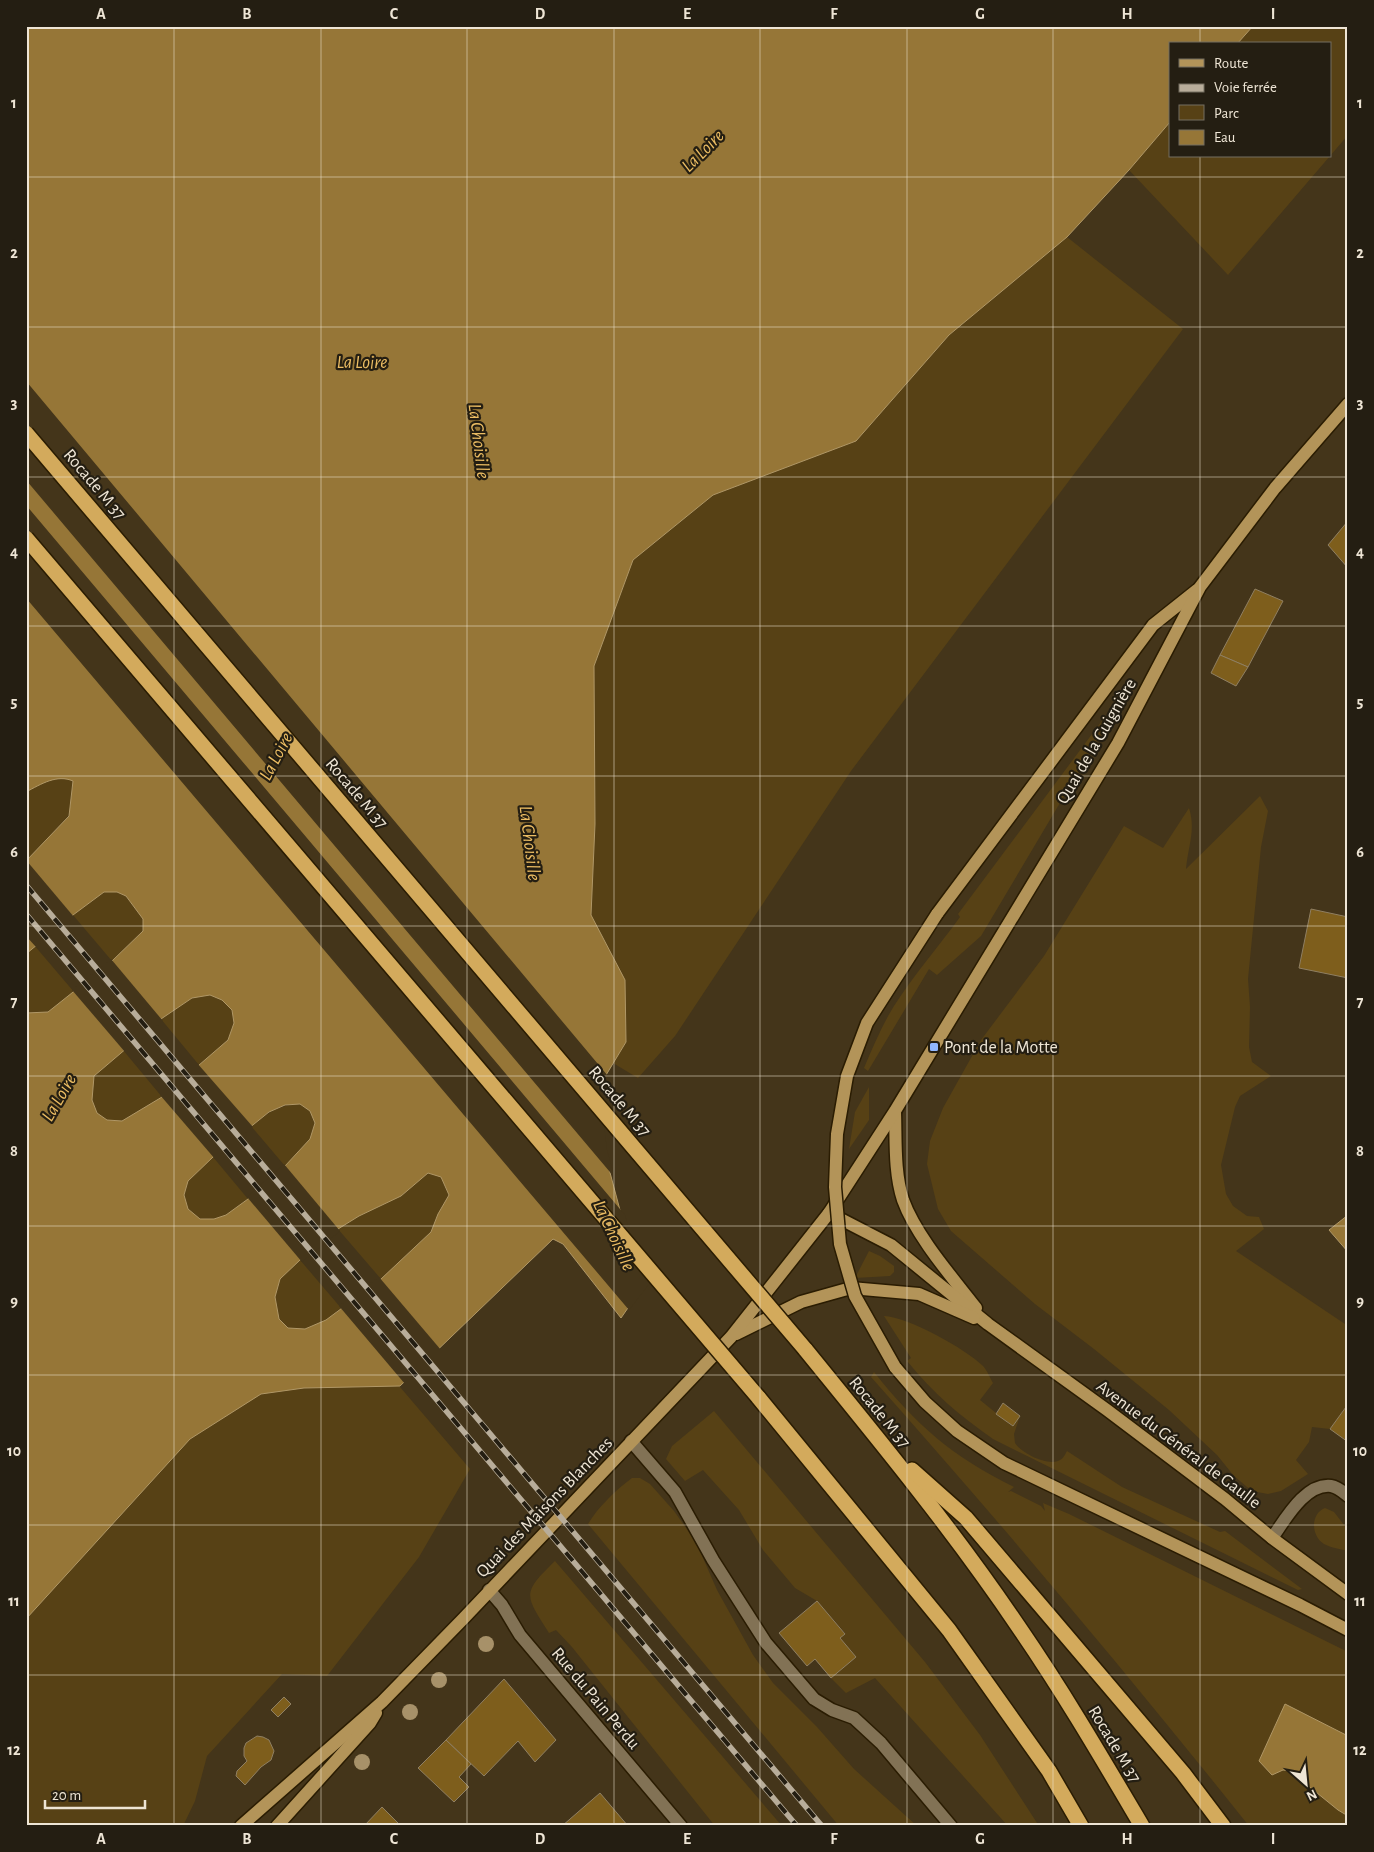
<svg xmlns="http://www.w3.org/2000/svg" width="1374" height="1852" font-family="'Alegreya Sans',sans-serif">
<rect width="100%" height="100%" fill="#44351a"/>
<g fill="#574115">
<polygon points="1253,26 1348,26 1348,135 1330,156 1330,44 1237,44"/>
<polygon points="1170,122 1170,156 1330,156 1228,275 1129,170"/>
<polygon points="1067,237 1183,329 851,771 675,1036 638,1078 613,1063 626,1042 591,915 595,824 594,666 633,560 713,495 856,441 949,335"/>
<path d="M1110,715L1111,717L981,936L937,975L929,969L868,1071L864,1068C873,1047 882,1025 894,1006C914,975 939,946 960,917L958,914L1104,718Z"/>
<polygon points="63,777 73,781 69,815 27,861 26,792 40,784"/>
<path d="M1260,796L1268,811L1261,847L1248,979L1250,1007L1249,1047L1252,1062L1271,1076L1240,1096L1235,1107L1221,1165L1226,1194L1233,1206L1247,1216L1259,1217L1264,1229L1236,1251L1348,1326V1408L1346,1407L1330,1429L1312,1427L1309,1442L1296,1460L1308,1474L1281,1491L1268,1494L1257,1492L1247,1487L1234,1476L1217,1455L1169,1410L1094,1349L1035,1304L951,1231L938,1209L927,1164L930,1141L943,1108L981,1040L1044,956L1124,826L1163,848L1189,808C1196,830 1188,846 1186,869Z"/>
<polygon points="104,892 117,892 126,896 143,919 143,931 112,961 73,915"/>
<polygon points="34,945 74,992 65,999 116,1057 123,1050 162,1097 154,1102 207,1163 213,1157 248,1199 242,1203 295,1265 300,1260 341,1308 336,1312 470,1469 419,1557 327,1676 282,1674 207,1756 195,1801 183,1826 26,1826 26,954"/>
<polygon points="210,995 222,1000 232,1010 234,1023 228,1040 199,1065 161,1019 192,998"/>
<polygon points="869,1087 869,1120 849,1149 855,1112"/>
<path d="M300,1104L310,1111L315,1123L310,1139L285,1166L251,1126C268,1113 278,1105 300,1104Z"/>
<polygon points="428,1173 441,1177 449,1195 438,1214 431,1232 381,1279 338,1229 359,1216 401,1196"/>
<polygon points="869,1251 880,1256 894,1266 894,1272 890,1276 855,1278"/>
<path d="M884,1316C908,1317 966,1349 983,1366C987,1370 990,1378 993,1383L980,1400L1012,1426L1020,1416L1014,1434L1015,1443C1021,1453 1049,1467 1060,1460C1064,1458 1065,1454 1067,1451L1122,1487L1220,1532L1225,1531L1302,1589L1298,1590L993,1439C960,1416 933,1393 907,1361L911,1358Z"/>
<path d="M874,1372C916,1425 953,1457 1014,1487L1008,1492L1011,1491L1041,1506L1045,1511L1043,1503L1069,1514L1348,1652V1736L1285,1705L1283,1770L1290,1771L1338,1810L1348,1816V1826H1249C1127,1673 1001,1523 871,1377Z"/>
<polygon points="714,1411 925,1662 980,1735 1039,1826 1008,1826 875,1678 846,1693 831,1678 856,1657 840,1638 845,1633 817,1601 795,1588 763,1550 739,1510 703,1470 685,1481 666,1459 672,1446"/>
<path d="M632,1478H640L650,1484L674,1511L696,1542L717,1590L753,1655L773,1683L817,1727L854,1769L917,1826H839L588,1524C598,1507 616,1490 632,1478Z"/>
<path d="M1325,1508L1334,1512L1348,1530V1551C1341,1549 1331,1548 1324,1544C1311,1536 1310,1514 1325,1508Z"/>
<path d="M555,1561L782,1826H715L572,1647L556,1630L549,1633C525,1595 521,1594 555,1561Z"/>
</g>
<g fill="#967637" stroke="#b09766" fill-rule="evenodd">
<path d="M26,26H1253L1237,44H1170V122L1129,170L1067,237L949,335L856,441L713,495L633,560L594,666L595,824L591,915L625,980L626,1042L597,1090L604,1150L641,1289L621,1318L563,1244L553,1239L400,1386L304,1388L261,1394L190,1439L26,1619V1013L48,1012L112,961L143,931V919L126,896L117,892H104L73,915L26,954V861L69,816L73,781C57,774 41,784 26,792ZM210,995L222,1000L232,1010L234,1023L228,1040L162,1097L122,1121L107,1120L97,1113L92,1100L94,1076L161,1019L192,998ZM300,1104L310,1111L315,1123L310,1139L285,1166L248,1199L226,1215L214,1219H200L188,1209L184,1195L188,1181L213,1157L269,1112L285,1105ZM428,1173L441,1177L449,1195L438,1214L431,1232L381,1279L326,1320L305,1329L288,1328L279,1319L275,1297L280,1279L300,1260L338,1229L359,1216L401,1196Z"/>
<polygon points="1348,1215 1348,1252 1329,1230"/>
<polygon points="1285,1704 1348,1736 1348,1816 1338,1810 1290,1771 1283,1770 1272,1775 1259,1761"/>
</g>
<g fill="#44351a">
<polygon points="26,381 608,1076 600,1090 607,1150 615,1178 26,480"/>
<polygon points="26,505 625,1215 629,1230 653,1279 629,1310 26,598"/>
<polygon points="26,860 74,917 36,947 26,936"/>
<polygon points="111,959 163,1021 125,1052 72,990"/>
<polygon points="197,1063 253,1127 215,1159 160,1095"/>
<polygon points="284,1164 340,1231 302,1262 247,1197"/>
<polygon points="379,1277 441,1350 405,1384 339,1306"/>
</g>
<g fill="#7e5e1c" stroke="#8f7f62">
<polygon points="1348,521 1348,568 1328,545"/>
<polygon points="1255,589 1283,601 1248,667 1220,655"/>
<polygon points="1220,655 1248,667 1236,686 1211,673"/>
<polygon points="1311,909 1348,917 1348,978 1299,968"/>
<polygon points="1003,1403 1020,1416 1013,1426 996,1414"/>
<polygon points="1346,1407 1348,1408 1348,1442 1330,1429"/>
<polygon points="817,1601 845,1634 840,1638 856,1657 831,1678 815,1659 807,1666 779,1633"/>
<polygon points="504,1679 556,1740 535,1762 518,1741 484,1776 446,1740"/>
<polygon points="284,1697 291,1704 278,1717 271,1710"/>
<polygon points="257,1736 263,1737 269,1740 274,1751 271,1760 261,1767 245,1785 236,1776 237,1771 247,1761 244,1756 244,1748 246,1743"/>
<polygon points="446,1740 471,1764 459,1777 469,1787 454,1802 418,1768"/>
<polygon points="600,1793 628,1826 562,1826"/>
<polygon points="382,1807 401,1826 364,1826"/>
</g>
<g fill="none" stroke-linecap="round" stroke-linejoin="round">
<g stroke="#2a1c02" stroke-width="15">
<polyline id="lane" points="631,1441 675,1492 713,1560 766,1643 814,1699 832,1710 854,1718 881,1743 951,1826"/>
</g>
<g stroke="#2a1c02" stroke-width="15">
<g id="street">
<path d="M1272,1538C1285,1520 1305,1483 1331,1486C1338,1487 1343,1492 1348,1496"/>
<polyline points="489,1590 502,1605 520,1635 681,1826"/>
</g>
</g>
<g stroke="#2a1c02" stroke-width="15">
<g id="primary">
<polyline points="937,914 1153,625 1197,590"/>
<path d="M895,1112C896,1141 894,1172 903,1200C916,1236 952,1277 976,1308"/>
<polyline points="829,1213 891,1245 988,1324 1107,1410 1225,1499 1272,1538 1348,1594"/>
<polyline points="736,1334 801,1302 851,1288 919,1294 974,1318"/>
<polyline points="895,1367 925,1402 957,1431 1004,1463 1300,1605 1348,1630"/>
<polyline points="241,1826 382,1702 463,1619 731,1337 829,1213 895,1111 1118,743 1200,587 1275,488 1348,404"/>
<polyline points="277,1826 370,1723 376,1713"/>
</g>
</g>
<g stroke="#2a1c02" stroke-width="18">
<g id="highway">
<path d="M805,1349C880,1441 954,1531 1020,1629C1064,1693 1103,1760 1142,1826"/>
<polyline points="758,1397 949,1630 1049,1771 1081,1826"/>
<polyline points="912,1470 966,1518 1183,1773 1223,1826"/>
</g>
</g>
<use href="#lane" stroke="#827255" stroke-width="12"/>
<use href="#street" stroke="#827255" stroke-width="12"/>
<use href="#primary" stroke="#b39459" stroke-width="12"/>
<use href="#highway" stroke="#d3aa5c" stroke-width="15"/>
<g stroke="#b8ad9a" stroke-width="5.5">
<g id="rail">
<polyline points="26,885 822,1826"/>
<polyline points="26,914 797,1826"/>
</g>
</g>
<use href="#rail" stroke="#241e12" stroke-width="4" stroke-dasharray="11" stroke-linecap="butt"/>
<g stroke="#2a1c02" stroke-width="15" stroke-linecap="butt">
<polyline id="primary-bridge" points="895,1367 855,1296 840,1244 835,1187 837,1134 847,1076 867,1023 937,914"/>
</g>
<g stroke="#2a1c02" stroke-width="18" stroke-linecap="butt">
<g id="highway-bridge">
<polyline points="26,433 805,1349"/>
<polyline points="26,538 758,1397"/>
</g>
</g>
<use href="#primary-bridge" stroke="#b39459" stroke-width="12"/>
<use href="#highway-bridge" stroke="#d3aa5c" stroke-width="15"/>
</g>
<g fill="#a79169">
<circle cx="486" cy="1644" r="8"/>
<circle cx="439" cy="1680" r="8"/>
<circle cx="410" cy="1712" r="8"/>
<circle cx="362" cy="1762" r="8"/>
</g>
<path fill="none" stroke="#eee5d5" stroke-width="1" stroke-opacity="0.55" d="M174,26V1826M321,26V1826M467,26V1826M614,26V1826M760,26V1826M907,26V1826M1053,26V1826M1200,26V44M1200,156V1826M26,177H1348M26,327H1348M26,477H1348M26,626H1348M26,776H1348M26,926H1348M26,1076H1348M26,1226H1348M26,1375H1348M26,1525H1348M26,1675H1348"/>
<rect fill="#92b7fd" stroke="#241e12" stroke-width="2" x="929" y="1042" width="10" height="10" rx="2.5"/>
<g text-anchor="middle" stroke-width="4.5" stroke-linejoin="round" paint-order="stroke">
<g font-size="18" fill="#eee5d5" stroke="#241e12">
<text transform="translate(95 484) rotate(50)" y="6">Rocade M 37</text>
<text transform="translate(1096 741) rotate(-60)" y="6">Quai de la Guignière</text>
<text transform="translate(357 793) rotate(50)" y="6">Rocade M 37</text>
<text transform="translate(620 1101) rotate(50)" y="6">Rocade M 37</text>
<text transform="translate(880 1412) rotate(51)" y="6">Rocade M 37</text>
<text transform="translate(1179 1444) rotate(37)" y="6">Avenue du Général de Gaulle</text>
<text transform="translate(544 1507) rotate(-46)" y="6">Quai des Maisons Blanches</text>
<text transform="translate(596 1698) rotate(50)" y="6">Rue du Pain Perdu</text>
<text transform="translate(1115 1744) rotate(59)" y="6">Rocade M 37</text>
</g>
<g font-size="18" fill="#eee5d5" stroke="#241e12" text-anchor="start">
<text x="944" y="1053">Pont de la Motte</text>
</g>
<g font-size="19" font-style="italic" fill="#ecbd63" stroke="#241e12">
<text transform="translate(702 150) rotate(-45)" y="7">La Loire</text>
<text x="362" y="368">La Loire</text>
<text transform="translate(480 441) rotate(83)" y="7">La Choisille</text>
<text transform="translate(275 756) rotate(-62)" y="7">La Loire</text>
<text transform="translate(531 843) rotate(83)" y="7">La Choisille</text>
<text transform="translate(58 1097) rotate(-60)" y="7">La Loire</text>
<text transform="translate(615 1235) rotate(65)" y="7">La Choisille</text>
</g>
</g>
<rect width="1374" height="1852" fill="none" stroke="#241e12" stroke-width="55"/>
<rect x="1169" y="42" width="162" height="115" fill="#241e12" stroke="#756e60"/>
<rect x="1179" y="59" width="25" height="8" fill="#b39459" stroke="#756e60"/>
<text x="1214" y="68" font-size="15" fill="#eee5d5">Route</text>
<rect x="1179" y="84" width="25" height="8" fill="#b8ad9a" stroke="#756e60"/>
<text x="1214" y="92" font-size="15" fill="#eee5d5">Voie ferrée</text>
<rect x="1179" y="105" width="25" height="15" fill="#574115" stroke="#756e60"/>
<text x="1214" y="118" font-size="15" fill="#eee5d5">Parc</text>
<rect x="1179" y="130" width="25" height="15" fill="#967637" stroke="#756e60"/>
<text x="1214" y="142" font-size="15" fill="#eee5d5">Eau</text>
<g transform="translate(1306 1784) rotate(153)" stroke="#241e12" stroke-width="4" paint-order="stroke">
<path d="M0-4L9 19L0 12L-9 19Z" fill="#eee5d5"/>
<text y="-8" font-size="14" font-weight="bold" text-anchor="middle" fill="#eee5d5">N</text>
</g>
<path d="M45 1800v8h100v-8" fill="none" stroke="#eee5d5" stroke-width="2.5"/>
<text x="52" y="1800" font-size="15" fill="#eee5d5" stroke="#241e12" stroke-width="4" paint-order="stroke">20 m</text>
<rect x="28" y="28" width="1318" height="1796" fill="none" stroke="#eee5d5" stroke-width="2"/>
<g font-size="16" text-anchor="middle" font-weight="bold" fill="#eee5d5">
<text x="101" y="19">A</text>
<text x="247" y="19">B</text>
<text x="394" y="19">C</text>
<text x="540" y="19">D</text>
<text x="687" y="19">E</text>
<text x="834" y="19">F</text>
<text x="980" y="19">G</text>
<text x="1127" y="19">H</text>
<text x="1273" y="19">I</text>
<text x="14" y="108">1</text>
<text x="1360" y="108">1</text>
<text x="14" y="258">2</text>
<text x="1360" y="258">2</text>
<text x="14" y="408">3</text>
<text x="1360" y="408">3</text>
<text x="14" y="557">4</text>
<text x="1360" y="557">4</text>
<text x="14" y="707">5</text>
<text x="1360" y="707">5</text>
<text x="14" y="857">6</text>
<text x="1360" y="857">6</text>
<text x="14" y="1007">7</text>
<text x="1360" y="1007">7</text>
<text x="14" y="1156">8</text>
<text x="1360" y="1156">8</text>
<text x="14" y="1306">9</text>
<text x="1360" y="1306">9</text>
<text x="14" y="1456">10</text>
<text x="1360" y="1456">10</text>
<text x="14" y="1606">11</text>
<text x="1360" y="1606">11</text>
<text x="14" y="1755">12</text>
<text x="1360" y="1755">12</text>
<text x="101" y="1844">A</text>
<text x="247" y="1844">B</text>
<text x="394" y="1844">C</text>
<text x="540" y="1844">D</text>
<text x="687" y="1844">E</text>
<text x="834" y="1844">F</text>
<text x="980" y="1844">G</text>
<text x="1127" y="1844">H</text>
<text x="1273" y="1844">I</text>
</g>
</svg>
